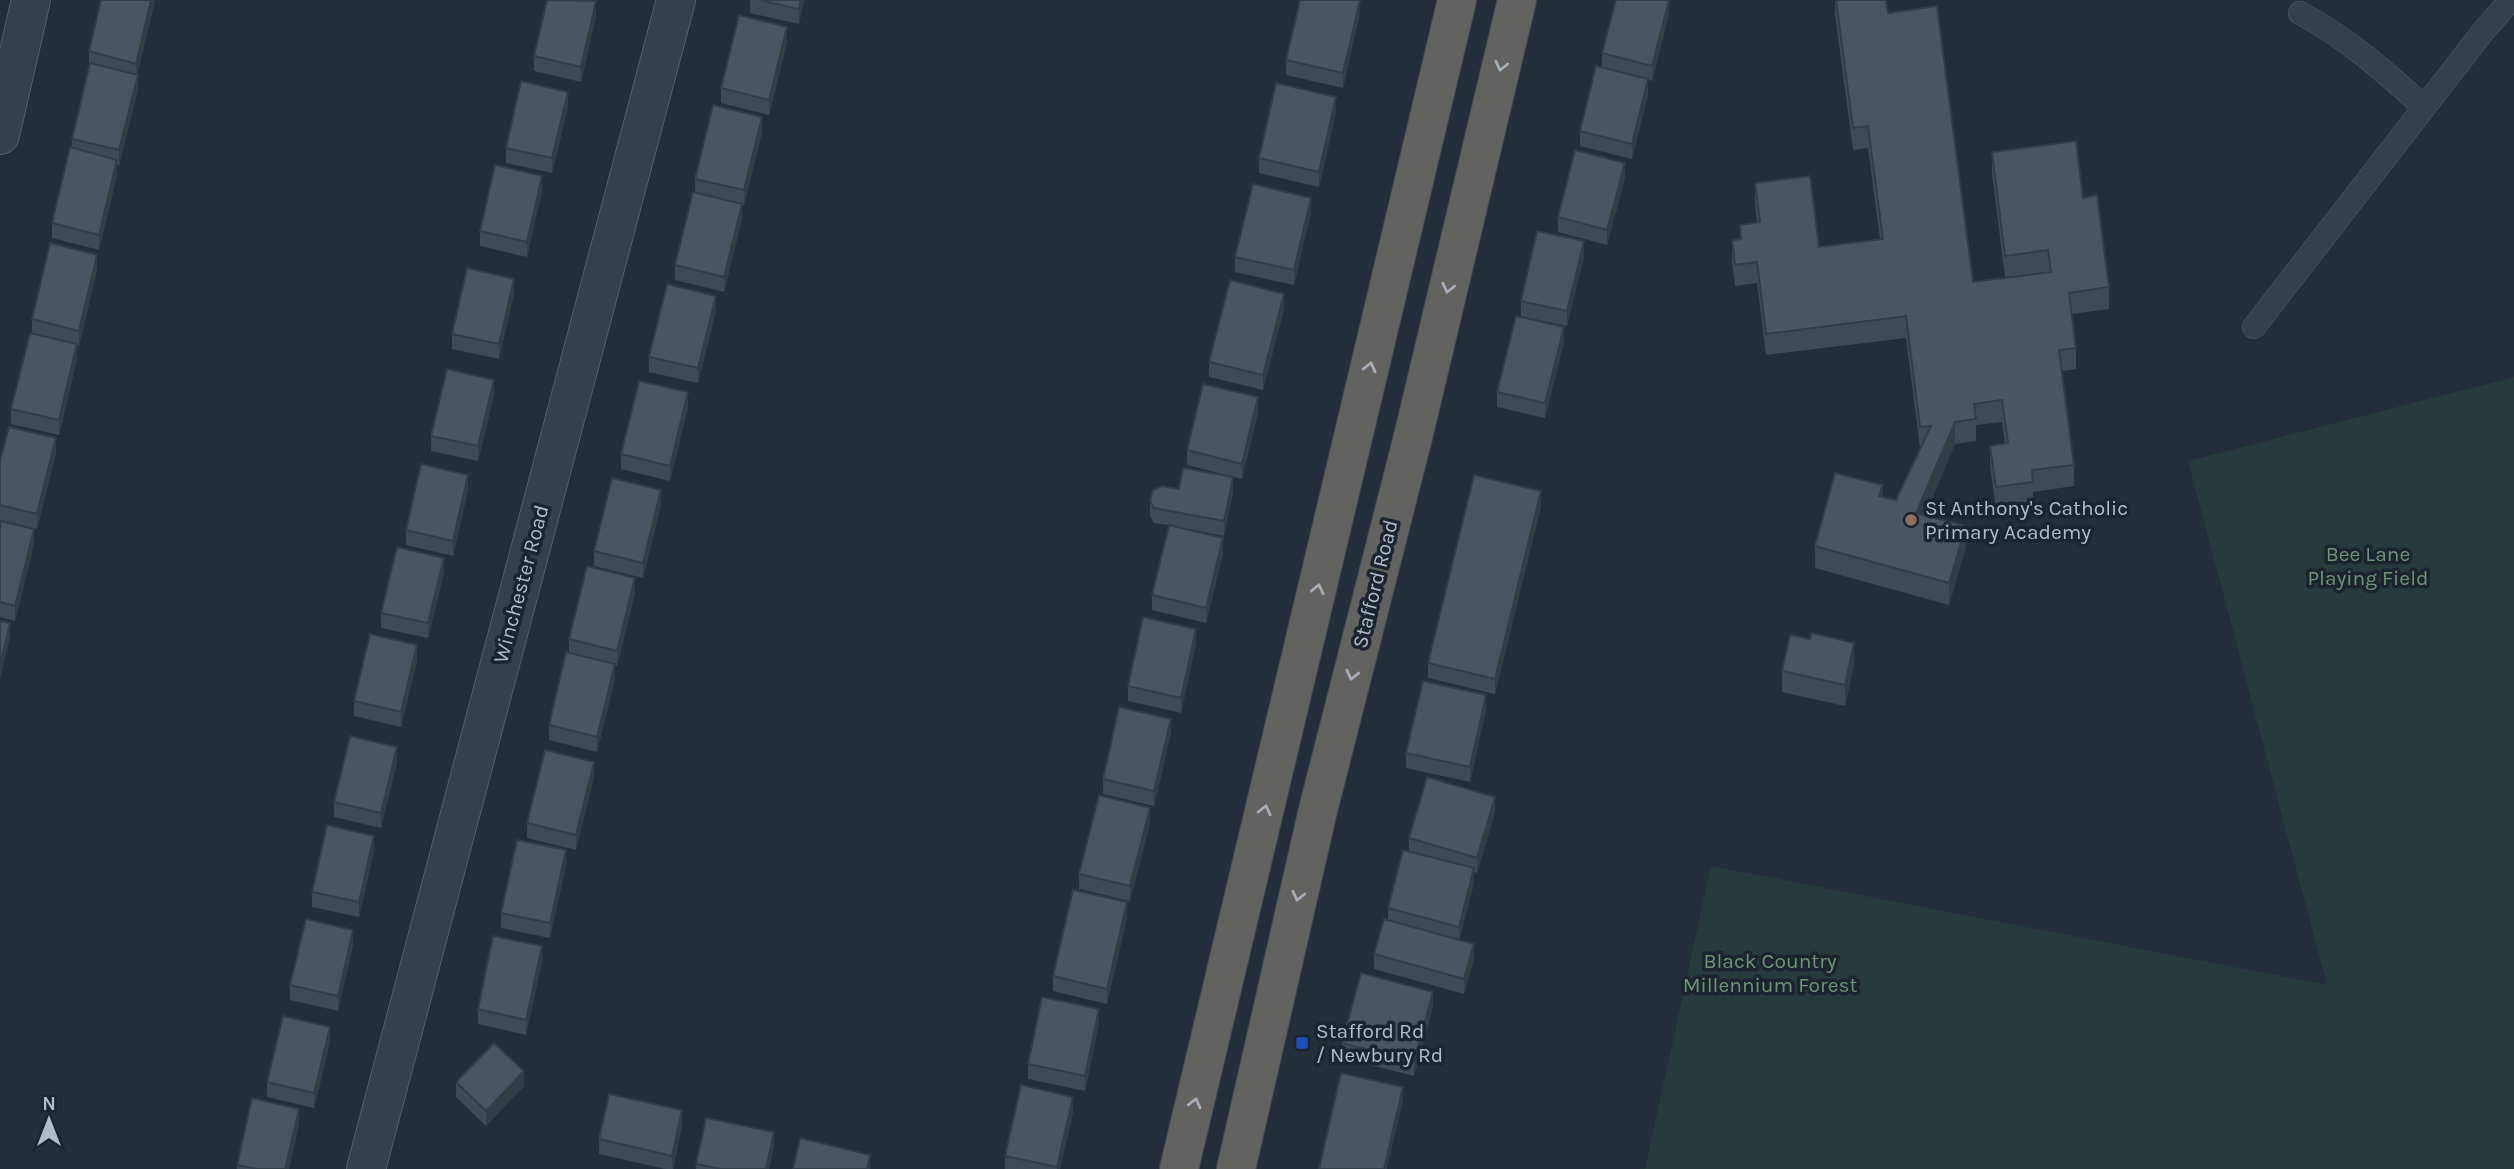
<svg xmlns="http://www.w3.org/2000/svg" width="2514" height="1169" font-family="Karla,sans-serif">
<rect width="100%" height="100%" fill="#232e3a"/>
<polygon fill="#263b3c" points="2514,377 2514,1169 1645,1169 1711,866 2327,985 2188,461"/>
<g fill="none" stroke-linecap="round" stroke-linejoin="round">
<g stroke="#555e68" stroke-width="24">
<g id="service">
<path d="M2300,13C2347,38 2385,72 2424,107"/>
<polyline points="2254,327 2485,29 2511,0"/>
</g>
</g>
<g stroke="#555e68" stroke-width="40">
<g id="minor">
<polyline points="0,135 31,0"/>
<polyline points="366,1169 676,0"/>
</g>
</g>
<g stroke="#424b55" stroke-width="40">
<g id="trunk">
<polyline points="1179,1169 1457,0"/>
<polyline points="1236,1169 1318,810 1414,433 1517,0"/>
</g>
</g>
<use href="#service" stroke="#37404a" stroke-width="23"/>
<use href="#minor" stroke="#37404a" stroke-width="38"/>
<use href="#trunk" stroke="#62625f" stroke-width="38"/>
</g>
<g fill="#404955">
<polygon points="155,0 137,74 138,90 119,165 117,165 117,175 99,250 52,238 52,223 72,148 72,139 89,66 89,51"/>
<polygon points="750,0 804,0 799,24 750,13"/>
<polygon points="1360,0 1360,12 1343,88 1286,75 1286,60"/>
<polygon points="1835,0 1886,0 1888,13 1973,282 2048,273 2005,277 1992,173 1992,152 2083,198 2109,287 2109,309 2072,314 2076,348 2076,369 2062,371 2074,465 2074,486 2033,492 2033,503 1996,508 1990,467 1990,446 2005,444 2002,422 1976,425 1976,441 1955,444 1925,515 1966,547 1949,605 1815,568 1815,546 1883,497 1896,500 1920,448 1906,338 1766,355 1757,283 1735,286 1732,262 1732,240 1740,239 1740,225 1757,223 1755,205 1755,183 1819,247 1880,239 1868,148 1853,150 1835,14"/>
<polygon points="1669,14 1652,81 1648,79 1648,94 1632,159 1580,146 1580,131 1602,68 1602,53"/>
<polygon points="596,16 581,82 534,71 534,56"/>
<polygon points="787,42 769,115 721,103 721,88"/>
<polygon points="568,107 552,173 506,163 506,148"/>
<polygon points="1336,112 1319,187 1259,173 1259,158"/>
<polygon points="762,132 744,205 742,205 742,219 724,292 675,280 675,265 695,193 695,179"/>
<polygon points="1625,178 1607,245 1558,232 1558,217"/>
<polygon points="542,191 527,257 480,246 480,231"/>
<polygon points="1311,213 1294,285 1235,272 1235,257"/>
<polygon points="1584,256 1567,326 1521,316 1521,301"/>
<polygon points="97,270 79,346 77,345 77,359 59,435 11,424 11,409 32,333 32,319"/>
<polygon points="514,294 499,359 452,349 452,334"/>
<polygon points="1284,309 1263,390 1209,377 1209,362"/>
<polygon points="716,311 698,383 649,372 649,357"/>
<polygon points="1564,342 1545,418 1497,407 1497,392"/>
<polygon points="494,395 478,461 431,451 431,436"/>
<polygon points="688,407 670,481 621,469 621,454"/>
<polygon points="1258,412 1242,479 1187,465 1187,450"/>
<polygon points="56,453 37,529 0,520 0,461"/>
<polygon points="1179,489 1233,492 1224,536 1188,529 1223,553 1206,623 1152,610 1152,595 1169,525 1154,523 1150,516 1150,501"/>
<polygon points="468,490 453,556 406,545 406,530"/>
<polygon points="661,505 643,578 594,566 594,551"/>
<polygon points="1541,506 1495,694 1428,678 1428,663"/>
<polygon points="0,521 34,544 15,621 0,617"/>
<polygon points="444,573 428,638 381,628 381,613"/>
<polygon points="635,593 617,666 615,665 615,679 597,752 549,740 549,725 569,653 569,639"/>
<polygon points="1196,644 1181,713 1128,701 1128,686"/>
<polygon points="417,660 401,727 354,716 354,701"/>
<polygon points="1854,664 1845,706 1782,692 1782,671"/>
<polygon points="1486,710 1470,782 1406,768 1406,753"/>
<polygon points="1171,734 1154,806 1103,794 1103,779"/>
<polygon points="397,762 381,828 334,817 334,802"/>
<polygon points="594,777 576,850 527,838 527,823"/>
<polygon points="1495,812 1477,873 1474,872 1474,883 1459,940 1474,959 1464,994 1374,969 1374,954 1388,920 1388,908 1409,852 1409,838"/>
<polygon points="1150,823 1130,901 1079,889 1079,874"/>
<polygon points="374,851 359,917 312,907 312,892"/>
<polygon points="566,865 550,938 501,928 501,913"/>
<polygon points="1127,917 1107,1004 1053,991 1053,976"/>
<polygon points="353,945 338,1011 290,1000 290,985"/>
<polygon points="542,961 526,1035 478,1024 478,1009"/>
<polygon points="1433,1007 1414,1076 1342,1058 1342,1043"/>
<polygon points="1099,1024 1085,1091 1028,1079 1028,1064"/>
<polygon points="330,1042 314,1108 267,1097 267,1082"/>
<polygon points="456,1082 524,1086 486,1126 456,1097"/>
<polygon points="1073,1112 1060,1169 1005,1169 1005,1156"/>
<polygon points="299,1124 289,1169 237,1169 237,1165"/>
<polygon points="682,1125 673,1169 665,1169 599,1154 599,1139"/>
<polygon points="774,1147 769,1169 696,1169 696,1164"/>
</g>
<g fill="#343c45">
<polygon points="151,0 155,0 155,3 136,79 136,64"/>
<polygon points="801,0 804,0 799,24 799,9"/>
<polygon points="1360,0 1360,12 1343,88 1343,73"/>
<polygon points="1669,0 1669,14 1652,81 1652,66"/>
<polygon points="596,1 596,16 581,82 581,67"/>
<polygon points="787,27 787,42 769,115 769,100"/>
<polygon points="138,75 138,90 119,165 119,150"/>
<polygon points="1648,79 1648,94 1632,159 1632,144"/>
<polygon points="568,92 568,107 552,173 552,158"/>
<polygon points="1336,97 1336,112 1319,187 1319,172"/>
<polygon points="762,117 762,132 744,205 744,190"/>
<polygon points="117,160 117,175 99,250 99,235"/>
<polygon points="1625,163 1625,178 1607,245 1607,230"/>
<polygon points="542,176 542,191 527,257 527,242"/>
<polygon points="1311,198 1311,213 1294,285 1294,270"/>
<polygon points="742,204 742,219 724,292 724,277"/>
<polygon points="1584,241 1584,256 1567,326 1567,311"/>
<polygon points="97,255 97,270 79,346 79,331"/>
<polygon points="514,279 514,294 499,359 499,344"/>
<polygon points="1284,294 1284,309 1263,390 1263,375"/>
<polygon points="716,296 716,311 698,383 698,368"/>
<polygon points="1564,327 1564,342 1545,418 1545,403"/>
<polygon points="77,344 77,359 59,435 59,420"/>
<polygon points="494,380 494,395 478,461 478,446"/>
<polygon points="688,392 688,407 670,481 670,466"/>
<polygon points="1258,397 1258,412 1242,479 1242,464"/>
<polygon points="1955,422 1955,444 1916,535 1916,513"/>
<polygon points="56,438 56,453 37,529 37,514"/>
<polygon points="468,475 468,490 453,556 453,541"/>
<polygon points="1233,477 1233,492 1224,536 1224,521"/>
<polygon points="1883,485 1883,506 1879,496"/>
<polygon points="661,490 661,505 643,578 643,563"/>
<polygon points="1541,491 1541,506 1495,694 1495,679"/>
<polygon points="1966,526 1966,547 1949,605 1949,583"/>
<polygon points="34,529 34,544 15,621 15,606"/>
<polygon points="1223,538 1223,553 1206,623 1206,608"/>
<polygon points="444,558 444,573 428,638 428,623"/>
<polygon points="635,578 635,593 617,666 617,651"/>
<polygon points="10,623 10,638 0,680 0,665"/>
<polygon points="1196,629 1196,644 1181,713 1181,698"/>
<polygon points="1854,643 1854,664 1845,706 1845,685"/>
<polygon points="417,645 417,660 401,727 401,712"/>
<polygon points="615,664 615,679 597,752 597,737"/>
<polygon points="1486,695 1486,710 1470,782 1470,767"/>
<polygon points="1171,719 1171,734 1154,806 1154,791"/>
<polygon points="397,747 397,762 381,828 381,813"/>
<polygon points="594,762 594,777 576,850 576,835"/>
<polygon points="1495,797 1495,812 1477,873 1477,858"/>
<polygon points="1150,808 1150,823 1130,901 1130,886"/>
<polygon points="374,836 374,851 359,917 359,902"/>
<polygon points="566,850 566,865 550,938 550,923"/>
<polygon points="1474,868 1474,883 1459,942 1459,927"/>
<polygon points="1127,902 1127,917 1107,1004 1107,989"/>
<polygon points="353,930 353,945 338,1011 338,996"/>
<polygon points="1474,944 1474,959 1464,994 1464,979"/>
<polygon points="542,946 542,961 526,1035 526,1020"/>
<polygon points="1433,992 1433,1007 1414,1076 1414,1061"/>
<polygon points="1099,1009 1099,1024 1085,1091 1085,1076"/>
<polygon points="330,1027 330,1042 314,1108 314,1093"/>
<polygon points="524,1071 524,1086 486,1126 486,1111"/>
<polygon points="1403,1087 1403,1102 1387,1169 1384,1169"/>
<polygon points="1073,1097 1073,1112 1060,1169 1057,1169"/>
<polygon points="299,1109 299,1124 289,1169 285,1169"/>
<polygon points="682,1110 682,1125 672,1169 672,1156"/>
<polygon points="774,1132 774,1147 769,1169 766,1169"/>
<polygon points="870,1155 870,1169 867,1169"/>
</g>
<g fill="#4a5563" stroke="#343c45" stroke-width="2">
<polygon points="101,0 151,0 136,64 89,51"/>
<polygon points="547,0 596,1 581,67 534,56"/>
<polygon points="759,0 801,0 799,9"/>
<polygon points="1300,0 1360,0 1343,73 1286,60"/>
<polygon points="1616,0 1669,0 1652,66 1602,53"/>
<polygon points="1836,0 1886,0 1888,13 1937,6 1973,282 2051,272 2048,250 2005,256 1992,152 2076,141 2083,198 2097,195 2109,287 2069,293 2076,348 2059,350 2074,465 2032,470 2033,482 1996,487 1990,446 2008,443 2002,400 1974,404 1976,419 1955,422 1916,513 1966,526 1949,583 1815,546 1835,473 1883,485 1879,496 1896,500 1931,426 1920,427 1906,316 1766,334 1757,262 1735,265 1732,240 1741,239 1740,225 1760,222 1755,183 1810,176 1819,247 1883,239 1868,126 1853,128"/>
<polygon points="739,15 787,27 769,100 721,88"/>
<polygon points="90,63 138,75 119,150 72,139"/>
<polygon points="1596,66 1648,79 1632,144 1580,131"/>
<polygon points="521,81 568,92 552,158 506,148"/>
<polygon points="1276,83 1336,97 1319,172 1259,158"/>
<polygon points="713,105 762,117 744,190 695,179"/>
<polygon points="70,147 117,160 99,235 52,223"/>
<polygon points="1575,150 1625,163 1607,230 1558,217"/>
<polygon points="495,165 542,176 527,242 480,231"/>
<polygon points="1253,184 1311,198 1294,270 1235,257"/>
<polygon points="693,192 742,204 724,277 675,265"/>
<polygon points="1537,231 1584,241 1567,311 1521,301"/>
<polygon points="50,243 97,255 79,331 32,319"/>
<polygon points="467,268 514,279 499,344 452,334"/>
<polygon points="1230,280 1284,294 1263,375 1209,362"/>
<polygon points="667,284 716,296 698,368 649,357"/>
<polygon points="1516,316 1564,327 1545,403 1497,392"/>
<polygon points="30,333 77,344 59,420 11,409"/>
<polygon points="447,369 494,380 478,446 431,436"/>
<polygon points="639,381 688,392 670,466 621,454"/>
<polygon points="1203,384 1258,397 1242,464 1187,450"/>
<polygon points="9,427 56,438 37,514 0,505 0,461"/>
<polygon points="421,464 468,475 453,541 406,530"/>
<polygon points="1183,468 1233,477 1224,521 1154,508 1150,501 1153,490 1162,486 1179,489"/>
<polygon points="1474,475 1541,491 1495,679 1428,663"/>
<polygon points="612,478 661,490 643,563 594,551"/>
<polygon points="0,521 34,529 15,606 0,602"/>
<polygon points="1169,525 1223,538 1206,608 1152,595"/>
<polygon points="397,547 444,558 428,623 381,613"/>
<polygon points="587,566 635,578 617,651 569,639"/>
<polygon points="1143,617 1196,629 1181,698 1128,686"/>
<polygon points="0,621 10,623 0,665"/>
<polygon points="1812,633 1854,643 1845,685 1782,671 1790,635 1810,639"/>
<polygon points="370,634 417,645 401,712 354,701"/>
<polygon points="566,652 615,664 597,737 549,725"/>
<polygon points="1423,681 1486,695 1470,767 1406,753"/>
<polygon points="1119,707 1171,719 1154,791 1103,779"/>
<polygon points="350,736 397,747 381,813 334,802"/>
<polygon points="545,750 594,762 576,835 527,823"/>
<polygon points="1427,777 1495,797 1477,858 1409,838"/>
<polygon points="1099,795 1150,808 1130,886 1079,874"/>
<polygon points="327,825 374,836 359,902 312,892"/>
<polygon points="517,840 566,850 550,923 501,913"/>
<polygon points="1403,850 1474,868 1459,927 1388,908"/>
<polygon points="1073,890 1127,902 1107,989 1053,976"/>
<polygon points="306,919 353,930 338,996 290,985"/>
<polygon points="1384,919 1474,944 1464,979 1374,954"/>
<polygon points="493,936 542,946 526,1020 478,1009"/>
<polygon points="1361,973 1433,992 1414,1061 1342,1043"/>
<polygon points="1042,997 1099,1009 1085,1076 1028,1064"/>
<polygon points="283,1016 330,1027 314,1093 267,1082"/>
<polygon points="494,1043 524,1071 486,1111 456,1082"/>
<polygon points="1341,1073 1403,1087 1384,1169 1319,1169"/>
<polygon points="1021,1085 1073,1097 1057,1167 1005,1156"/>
<polygon points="609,1094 682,1110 672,1156 599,1139"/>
<polygon points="252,1098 299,1109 285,1169 257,1169 237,1165"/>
<polygon points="706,1118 774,1132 766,1169 721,1169 696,1164"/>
<polygon points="800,1138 870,1155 867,1169 793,1169"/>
</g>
<defs><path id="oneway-chevron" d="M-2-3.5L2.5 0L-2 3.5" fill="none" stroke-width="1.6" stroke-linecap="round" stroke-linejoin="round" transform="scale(1.75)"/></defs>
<g stroke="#a6aeb7">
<use href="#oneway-chevron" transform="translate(1501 66) rotate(103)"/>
<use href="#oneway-chevron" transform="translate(1448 288) rotate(103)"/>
<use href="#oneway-chevron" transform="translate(1370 367) rotate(-77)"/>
<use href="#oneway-chevron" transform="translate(1318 589) rotate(-77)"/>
<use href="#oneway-chevron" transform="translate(1352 675) rotate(104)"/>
<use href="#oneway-chevron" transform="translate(1265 810) rotate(-77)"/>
<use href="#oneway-chevron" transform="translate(1298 896) rotate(103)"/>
<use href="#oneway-chevron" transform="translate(1195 1103) rotate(-76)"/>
</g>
<circle fill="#8d6e63" stroke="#1c252f" stroke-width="2.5" cx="1911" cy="520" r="7"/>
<rect fill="#1a4fb4" stroke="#1c252f" stroke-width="2.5" x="1295" y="1036" width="14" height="14" rx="3.5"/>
<g text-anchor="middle" stroke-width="7" stroke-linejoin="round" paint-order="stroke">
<g font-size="21" fill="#b2bbc6" stroke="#1c252f" text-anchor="start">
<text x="1925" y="515">St Anthony's Catholic<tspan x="1925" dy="24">Primary Academy</tspan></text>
<text x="1316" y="1038">Stafford Rd<tspan x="1316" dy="24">/ Newbury Rd</tspan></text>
</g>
<g font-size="21" fill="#6b9673" stroke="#1c252f">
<text x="2368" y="561">Bee Lane<tspan x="2368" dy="24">Playing Field</tspan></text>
<text x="1770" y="968">Black Country<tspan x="1770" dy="24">Millennium Forest</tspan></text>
</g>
<g font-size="21" fill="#b2bbc6" stroke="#1c252f">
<text transform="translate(521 584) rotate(-75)" y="7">Winchester Road</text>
<text transform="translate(1375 584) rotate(-76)" y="7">Stafford Road</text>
</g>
</g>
<g transform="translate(49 1120)" stroke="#1c252f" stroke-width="5" paint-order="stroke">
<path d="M0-5L12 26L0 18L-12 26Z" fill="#b2bbc6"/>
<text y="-10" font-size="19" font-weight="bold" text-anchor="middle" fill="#b2bbc6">N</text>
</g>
</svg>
